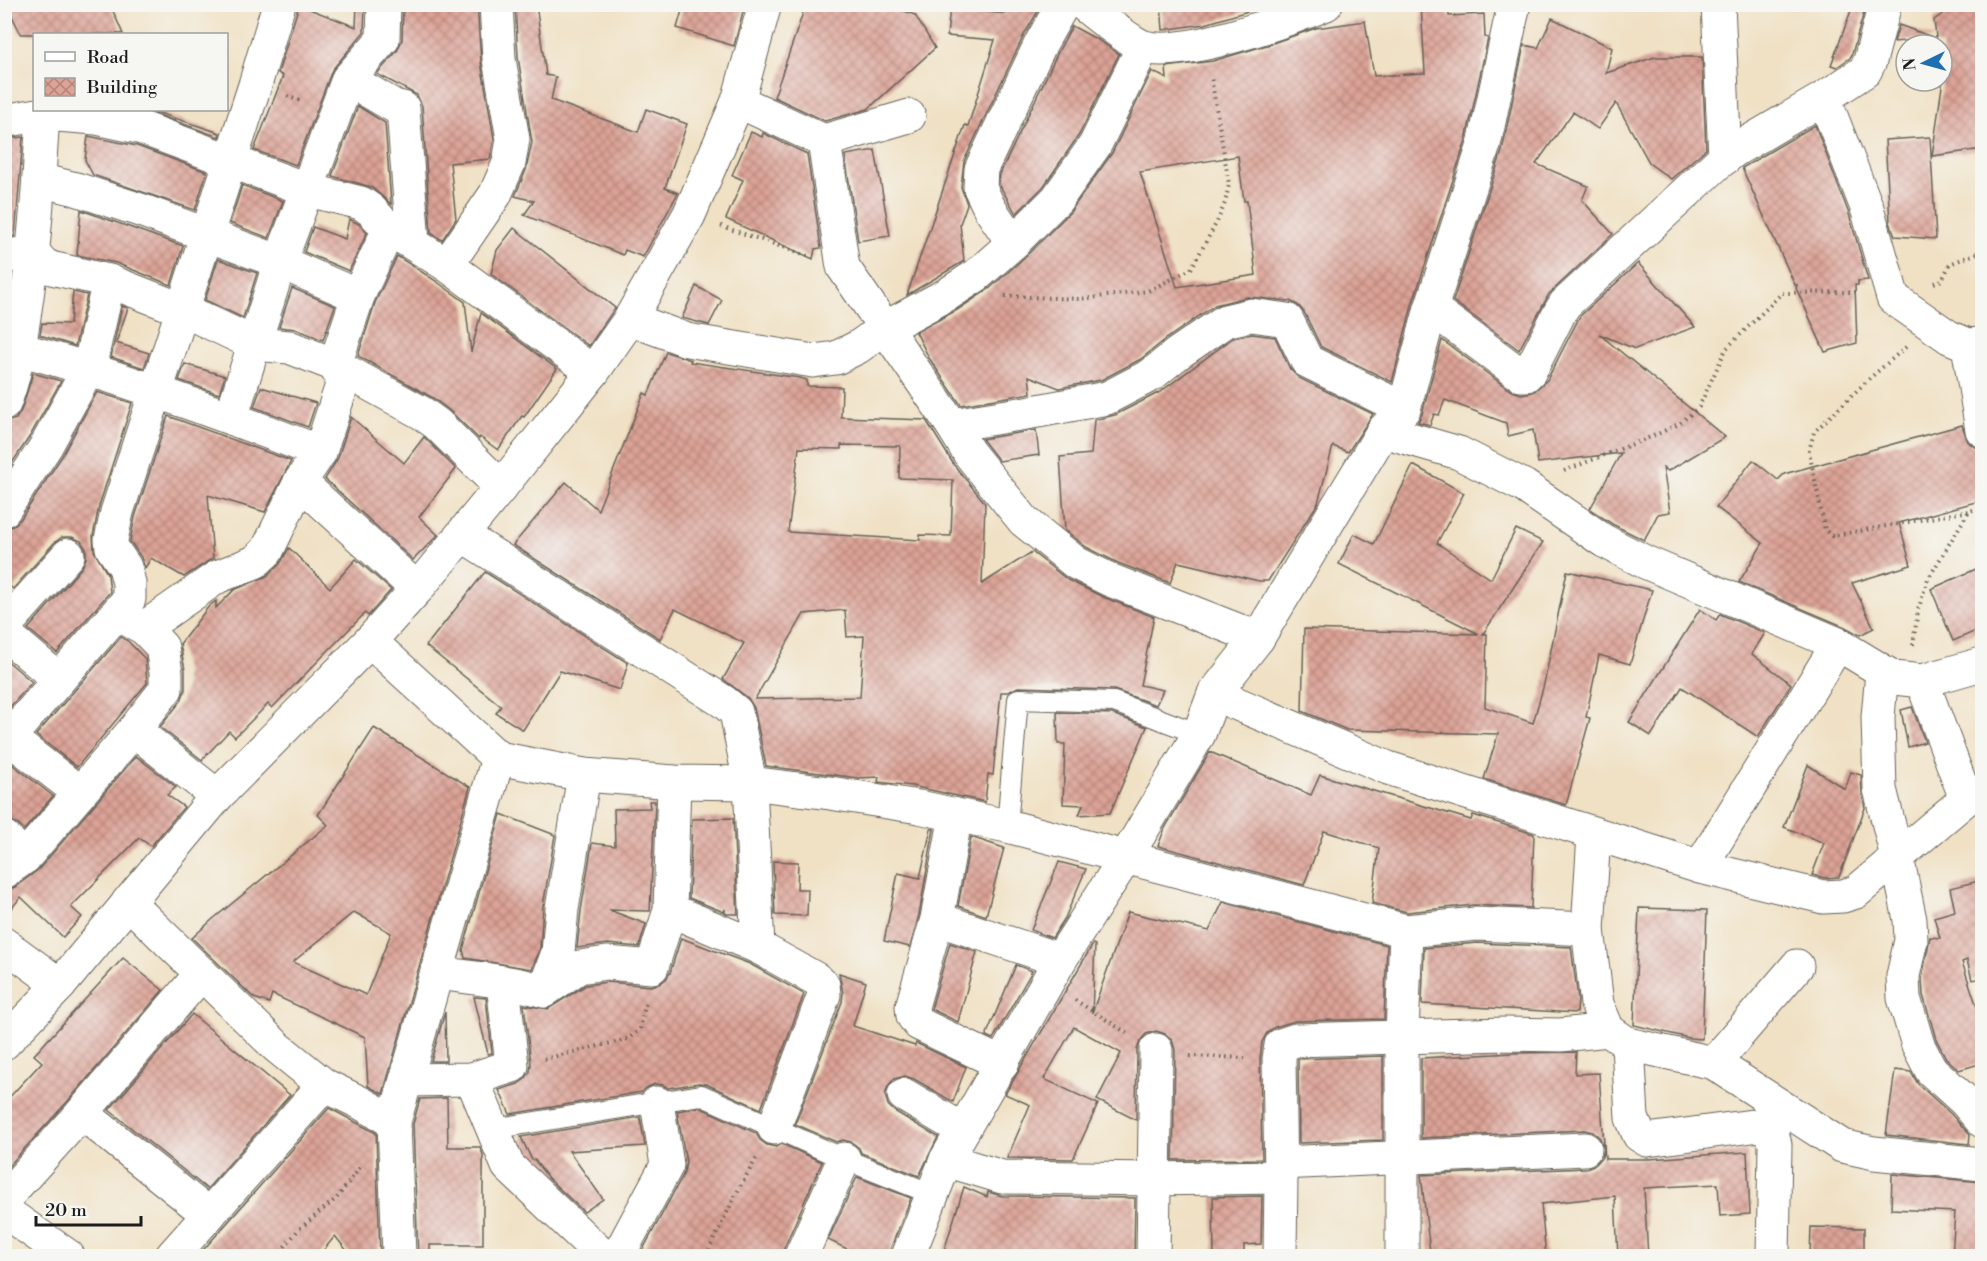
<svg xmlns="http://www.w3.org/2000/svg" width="1987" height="1261" font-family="'Libre Bodoni',serif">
<defs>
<pattern id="building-cross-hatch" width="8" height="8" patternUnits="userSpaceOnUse" patternTransform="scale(1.5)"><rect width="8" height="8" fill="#dda397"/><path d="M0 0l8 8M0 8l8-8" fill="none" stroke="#b2847a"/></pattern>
</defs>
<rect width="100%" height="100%" fill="#f6f6f2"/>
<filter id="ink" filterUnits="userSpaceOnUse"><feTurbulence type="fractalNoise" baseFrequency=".0167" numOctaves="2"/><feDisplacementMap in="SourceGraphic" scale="12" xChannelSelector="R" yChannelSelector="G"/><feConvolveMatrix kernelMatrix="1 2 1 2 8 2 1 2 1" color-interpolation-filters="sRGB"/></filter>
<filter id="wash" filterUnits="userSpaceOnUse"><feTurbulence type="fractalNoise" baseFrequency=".008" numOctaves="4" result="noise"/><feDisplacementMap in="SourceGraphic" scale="24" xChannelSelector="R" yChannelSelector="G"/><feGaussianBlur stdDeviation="1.35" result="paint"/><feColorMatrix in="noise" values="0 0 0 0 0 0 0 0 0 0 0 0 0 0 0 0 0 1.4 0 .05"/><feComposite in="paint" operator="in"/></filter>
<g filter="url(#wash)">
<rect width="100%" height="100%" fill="#f0e1c5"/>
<g id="blocks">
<g fill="url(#building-cross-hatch)" fill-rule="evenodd">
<polygon points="6,4 110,4 123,34 21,34"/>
<polygon points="357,4 365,4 364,32 332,70 296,165 254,150 283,76 278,73 299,5 356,27"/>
<polygon points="403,4 477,4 481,62 494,139 490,159 450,163 456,219 442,240 431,233 422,106 417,95 377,74 397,51 402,40"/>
<polygon points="515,4 536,4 546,75 556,77 551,100 638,132 646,109 687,124 665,188 678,193 643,257 625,250 623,255 524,215 534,201 515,196 526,170 532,142 518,57"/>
<polygon points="684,4 745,4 734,46 677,28"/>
<polygon points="806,4 887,4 915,15 935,48 868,109 825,121 774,97"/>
<polygon points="1009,4 1030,4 1039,9 1024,35 964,161 961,187 967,204 960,224 964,261 907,295 965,125 968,126 995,40 947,36 950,8 1006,14"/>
<polygon points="1161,4 1271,4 1205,24 1163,30"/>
<path d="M1421,4H1448L1449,16L1484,14L1485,37L1488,38L1466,140L1413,302L1392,382L1321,347L1304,312L1298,305L1290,301L1247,297L1215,305L1166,339L1141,359L1101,380L1059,388L1029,376L1031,393L961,405L929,358L916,332L957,310L989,289L1026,256L1070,212L1112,153L1152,71L1167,79L1166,67L1213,61L1267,45L1316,28L1365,21L1374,76L1425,73ZM1238,156L1244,201H1247L1256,275L1177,287L1140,172Z"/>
<polygon points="1957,4 1983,4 1983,149 1932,156 1942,86 1942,45 1937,45 1934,20"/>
<polygon points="1852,8 1864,12 1852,54 1850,58 1837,67 1831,65"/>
<polygon points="1552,18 1612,48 1606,73 1655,57 1702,57 1706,149 1671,179 1650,164 1616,103 1598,129 1573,112 1536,164 1588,186 1582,200 1613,234 1549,294 1519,350 1453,301 1502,151 1524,45 1538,48"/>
<polygon points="1899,25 1935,38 1894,42"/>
<polygon points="1072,26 1098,40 1119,54 1079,135 1043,187 1016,214 999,184 1000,174 1058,52"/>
<polygon points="358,106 385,123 391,204 371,187 332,176"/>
<polygon points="145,110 150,110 220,133 219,137"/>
<polygon points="1815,125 1849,214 1868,280 1858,281 1858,285 1855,285 1857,343 1825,352 1796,288 1797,285 1795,285 1742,168"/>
<polygon points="751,132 762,137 763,133 807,154 821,248 815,249 813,259 726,219 743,180 732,175"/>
<polygon points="88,136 137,146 207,172 195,210 93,175 85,160"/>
<polygon points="23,137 15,236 4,237 4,139"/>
<polygon points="1930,137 1936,239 1895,236 1890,222 1885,140"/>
<polygon points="875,150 890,236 858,241 845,155"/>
<polygon points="242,185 283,201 269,238 230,223"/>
<polygon points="81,210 183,246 171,285 116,263 77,255"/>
<polygon points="349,219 359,224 367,233 349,271 304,252 313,227 345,239"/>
<polygon points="514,228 615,308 589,346 491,274 497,250"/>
<polygon points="397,256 436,281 465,302 471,352 481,313 557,369 524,417 522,416 498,450 480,437 479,439 450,411 433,398 358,356 375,303"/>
<polygon points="218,259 257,273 243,318 205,300"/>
<polygon points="1638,263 1695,327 1635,349 1599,334 1725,437 1668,471 1663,467 1670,512 1658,514 1644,540 1614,525 1590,509 1621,453 1538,463 1533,430 1508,436 1506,423 1445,400 1439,415 1434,414 1430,425 1418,422 1422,414 1442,340 1510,390 1521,394 1533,392 1547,380 1580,316"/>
<polygon points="696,286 722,300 709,325 682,318"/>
<polygon points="292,288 335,306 323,340 296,329 279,327"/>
<polygon points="73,292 87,295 75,346 40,335 42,323 70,324"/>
<polygon points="122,306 128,308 116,343 149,353 144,368 111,357"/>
<polygon points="1252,334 1275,337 1290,369 1299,378 1373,414 1348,452 1333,446 1318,503 1268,581 1259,581 1178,562 1170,583 1118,563 1086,547 1065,530 1060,457 1091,454 1094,420 1115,415 1160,392 1233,338"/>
<path d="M666,352L691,360L690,362L800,378L807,380V386L842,387L841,417L926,420L954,465L985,503L982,584L1032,552L1068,580L1103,597L1154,617L1140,685L1163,690L1156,705L1114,690L1018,687L1008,692H1001L993,775L988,774L985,802L912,786L878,782L879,777L858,778L766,766L754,708L748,698L723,679L744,643L675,609L660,639L513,545L566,482L598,510L644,393L648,395ZM841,445L900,446L899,478L953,480L951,536L920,535V540L788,532L799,448L841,449ZM845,610L847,637L864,636L860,697L755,699L804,614Z"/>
<polygon points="185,364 225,376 219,394 179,380"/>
<polygon points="33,373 61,381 30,436 4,475 4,422 16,419 21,411"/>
<polygon points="261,387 316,403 308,427 254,407"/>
<polygon points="97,392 132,403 99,506 93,536 94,551 108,575 110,592 57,653 28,629 82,567 86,558 86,549 81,541 72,537 62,537 54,543 13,589 4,581 4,528 13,526 20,520 62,456"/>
<polygon points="168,416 291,461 265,512 208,495 213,558 184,577 151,558 145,568 141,557 130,541 135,517"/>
<polygon points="351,417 404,463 424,437 456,469 419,517 438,535 413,560 325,479 338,458"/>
<polygon points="1962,425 1968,442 1975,447 1983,448 1983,500 1899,523 1911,565 1852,583 1874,628 1860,635 1845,627 1739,582 1763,543 1716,507 1753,460 1778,480 1784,474"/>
<polygon points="1036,430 1039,455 999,461 982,439"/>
<polygon points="1413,465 1464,493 1437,543 1491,579 1516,529 1543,542 1483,634 1487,634 1485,707 1533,723 1544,684 1567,571 1652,590 1630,664 1599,655 1586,717 1590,718 1566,805 1484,779 1498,734 1347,730 1302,711 1304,629 1479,634 1339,564 1354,534 1374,544"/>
<polygon points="289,548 330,588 356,559 391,590 368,616 365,613 272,708 268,704 235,737 229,731 202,760 160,727 181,701 185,690 185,670 180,644 209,606 216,601 216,608 234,590 267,576 280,564"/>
<polygon points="1983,566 1983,628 1953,641 1931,589"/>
<polygon points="485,572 628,663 620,690 560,671 523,730 496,713 501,706 426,646"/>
<polygon points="1700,609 1716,620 1720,614 1765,633 1752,654 1791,684 1758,737 1682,687 1651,736 1629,722"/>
<polygon points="121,637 128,641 145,659 147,683 77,767 36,735"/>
<polygon points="4,658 32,682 4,714"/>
<polygon points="1912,707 1925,742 1908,747 1901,710"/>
<polygon points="1057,712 1112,714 1147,727 1110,813 1079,815 1083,805 1063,804 1065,744 1058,744"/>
<path d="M374,728L470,787L383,1094L368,1086L365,1037L272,994L269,1003L254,998L192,938L213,919L328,825L318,815ZM354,912L391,933L366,995L293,962Z"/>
<polygon points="1210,752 1311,795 1320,775 1471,820 1473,815 1534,834 1531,908 1474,905 1407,912 1372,903 1379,848 1324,831 1304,885 1158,846 1165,828"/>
<polygon points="136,756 176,787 167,795 184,807 151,846 139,838 71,907 82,917 63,937 21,897 4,917 4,891 15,887 39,869"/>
<polygon points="4,761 8,761 53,796 24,830 16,823 4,819"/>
<polygon points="1808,765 1845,789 1851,772 1861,775 1862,793 1865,808 1839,877 1825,878 1812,875 1824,843 1784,827"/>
<polygon points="649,801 655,801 650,911 609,910 646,924 639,947 608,944 577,948 581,911 592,843 615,846 614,809 650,808"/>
<polygon points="501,814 555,835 543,906 540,948 532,969 465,958 463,950"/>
<polygon points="733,818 738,914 727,914 725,913 725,909 724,912 689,898 692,819"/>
<polygon points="931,829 934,829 919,915 910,947 884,941 898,873 920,878"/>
<polygon points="971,837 1004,848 986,916 958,906"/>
<polygon points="773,861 798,862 797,889 808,889 807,916 775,915"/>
<polygon points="1059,862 1086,869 1065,918 1052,938 1031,930"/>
<polygon points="1983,880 1983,978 1972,980 1967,960 1962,962 1983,1025 1983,1063 1959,1070 1946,1058 1936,1039 1923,995 1922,978 1930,937 1940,938 1934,917 1955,911 1950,888"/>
<polygon points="1223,902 1387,945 1384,1019 1295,1021 1275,1027 1267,1033 1262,1042 1260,1059 1262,1159 1173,1160 1175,1050 1172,1040 1165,1034 1156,1031 1146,1034 1140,1041 1137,1050 1136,1120 1097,1100 1121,1053 1074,1027 1044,1079 1098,1104 1073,1159 1007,1158 1030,1105 1005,1094 1093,944 1095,945 1092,1013 1128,912 1209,931"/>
<polygon points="1639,908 1707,910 1702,1039 1689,1038 1634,1025"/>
<polygon points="681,938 750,964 804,994 761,1109 706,1084 699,1083 668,1088 663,1085 655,1084 646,1088 642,1092 510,1114 499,1090 518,1084 525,1079 530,1072 531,1064 524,1005 548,1009 586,985 608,982 650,986 659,984 666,979 670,973"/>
<polygon points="950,943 977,952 958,1022 931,1009"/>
<polygon points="1477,943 1571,947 1578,999 1577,1013 1422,1004 1424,948"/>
<polygon points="123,958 163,990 68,1101 4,1171 4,1103 42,1062 34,1055"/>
<polygon points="1016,965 1032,971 993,1039 986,1036"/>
<polygon points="839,973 866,982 853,1026 915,1046 916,1043 966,1067 953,1102 914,1079 905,1076 894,1079 888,1086 885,1095 888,1105 894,1111 938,1137 919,1176 861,1153 859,1148 851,1142 843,1140 836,1142 795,1124 842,1002 843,993"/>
<polygon points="474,997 486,998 492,1053 488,1054"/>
<polygon points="445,1012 446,1061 431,1061"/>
<polygon points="192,1014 290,1095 207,1189 109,1110"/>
<polygon points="1576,1052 1575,1074 1599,1073 1605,1159 1649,1159 1747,1152 1750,1214 1720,1216 1718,1184 1644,1188 1648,1257 1618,1257 1615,1196 1541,1204 1546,1257 1451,1257 1450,1250 1430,1252 1421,1175 1586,1168 1596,1164 1602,1157 1604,1149 1600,1138 1593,1132 1584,1130 1421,1138 1421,1058 1514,1053"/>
<polygon points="1383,1056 1383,1140 1299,1143 1298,1059"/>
<polygon points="1895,1070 1911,1072 1918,1084 1951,1114 1970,1135 1969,1144 1886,1135"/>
<polygon points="447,1098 448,1147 480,1147 483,1155 483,1245 430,1245 430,1257 418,1257 413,1124 420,1099"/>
<polygon points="699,1107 756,1133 760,1140 767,1145 776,1147 782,1144 822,1162 784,1248 783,1257 639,1257 684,1173 686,1162 677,1111"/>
<polygon points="329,1108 376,1133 380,1257 352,1257 335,1236 318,1257 197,1257"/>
<polygon points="640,1117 645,1146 569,1151 603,1199 584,1212 548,1178 534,1159 532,1160 521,1137"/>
<polygon points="1892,1174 1983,1182 1983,1257 1952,1257 1955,1212 1891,1209"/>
<polygon points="857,1177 911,1198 887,1257 864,1257 828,1240"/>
<polygon points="964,1187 987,1197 988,1192 1002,1196 1135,1198 1134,1257 942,1257"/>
<polygon points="1262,1196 1261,1244 1244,1245 1244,1257 1214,1257 1213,1197"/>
<polygon points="1811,1227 1864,1228 1864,1257 1810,1256"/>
</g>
</g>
</g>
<g filter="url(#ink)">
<use href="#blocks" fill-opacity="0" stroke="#666157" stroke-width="1.5"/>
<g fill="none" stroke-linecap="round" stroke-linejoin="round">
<g stroke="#666157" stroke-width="22">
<g id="service">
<polyline points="1007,826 1018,699 1114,702 1199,734"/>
<polyline points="493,1129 701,1095 844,1159 932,1194"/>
</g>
</g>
<g stroke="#666157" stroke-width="35">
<g id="minor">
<path d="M1083,4C1095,14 1132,43 1144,47C1183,58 1288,20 1326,4"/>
<polyline points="1718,4 1725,158"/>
<polyline points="348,79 394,106 403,108 413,243"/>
<polyline points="1824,98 1867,208 1893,298 1949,337 1968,345 1982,344"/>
<polyline points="738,101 824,141 843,267 952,425 969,453 1024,521 1076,563 1110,580 1258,638"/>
<polyline points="43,114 96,118 142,128 308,190 361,203 371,210 389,229"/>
<path d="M4,121L43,114C39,180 35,245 25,310C20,343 16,374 4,404"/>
<polyline points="824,141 909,116"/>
<polyline points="39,180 76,189 143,211 280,262 358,296"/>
<polyline points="1013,243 990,209 980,188 981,169 1041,43 1063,4"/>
<polyline points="34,253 43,264 51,268 109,281 183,310 255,344 289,347 335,365 422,413 437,424 501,487"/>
<polyline points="4,256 34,253"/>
<polyline points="447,265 495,195 509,163 513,139 499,59 496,4"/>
<polyline points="1431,308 1521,375 1526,375 1530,371 1560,312 1565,304 1717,164 1735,150 1824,98 1865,71 1870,61 1885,4"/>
<polyline points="630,319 687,340 813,361 836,358 858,347 885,328 948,294 977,275 1013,243 1057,199 1095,145 1143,47"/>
<polyline points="1968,345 1982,430"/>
<path d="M19,349C122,377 221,414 320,452"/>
<polyline points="231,418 280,262 348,79 383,39 384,4"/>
<polyline points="952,425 1038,411 1107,398 1151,375 1177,354 1225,321 1251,315 1287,320 1307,361 1404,409"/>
<polyline points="1383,431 1459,453 1524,486 1604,541 1645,562 1838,644 1894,678 1922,681 1982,664"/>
<polyline points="4,510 46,446 89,368 109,281"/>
<polyline points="462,535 724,702 736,712 750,783 758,947"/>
<polyline points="417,589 300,482 320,452 343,382 335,365 358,296 389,229 447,265 593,372"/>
<polyline points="4,627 68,555"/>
<polyline points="144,628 217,577 255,562 267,551 300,482"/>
<polyline points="4,633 58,679"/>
<polyline points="370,641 498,758 584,775 674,782 750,783 830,793 919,807 1007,826 1406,931 1476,924 1588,929"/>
<polyline points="1882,672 1878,717 1880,789 1897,857 1910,920 1911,940 1903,976 1904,998 1918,1045 1931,1070 1965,1101 1982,1121"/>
<polyline points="1922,681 1966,799"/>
<polyline points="1214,694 1388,768 1700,867 1823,897 1843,896 1856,892 1966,799 1982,791"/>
<polyline points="134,730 217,796"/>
<polyline points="4,734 80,793"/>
<polyline points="4,743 129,599 129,583 125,567 112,548 111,540 117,512 255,85 279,4"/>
<polyline points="956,815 937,919 912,1007 913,1016 919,1024 1002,1064"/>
<polyline points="1594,835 1588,929 1597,1004 1608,1030 1628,1044 1714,1063 1842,1146 1874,1153 1982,1164"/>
<polyline points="4,837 25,857"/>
<polyline points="1700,867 1838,644"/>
<polyline points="4,872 25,857 134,730 166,689 166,673 162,647 144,628 117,614"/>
<polyline points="128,902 277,1047 324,1085 361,1103 394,1122"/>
<polyline points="670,910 758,947 816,979 823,985 824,995 774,1128"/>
<polyline points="937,919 1060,960"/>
<polyline points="4,944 60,985"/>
<path d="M437,973C473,978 510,981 544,991L579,967L607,963L652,967L670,910L674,782"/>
<polyline points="544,991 558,952 562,909 584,775"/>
<polyline points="1628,1044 1632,1118 1639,1135 1647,1140 1760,1125 1772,1131 1775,1145 1773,1256"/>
<polyline points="1714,1063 1797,966"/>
<polyline points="472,1079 508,1166 603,1256"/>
<polyline points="406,1080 472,1079 512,1066 503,983"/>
<polyline points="904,1095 963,1130"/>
<polyline points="82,1113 201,974"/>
<polyline points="946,1160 1002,1177 1153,1179 1281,1177"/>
<polyline points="1281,1163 1585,1149"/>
<polyline points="4,1199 82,1113 209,1215"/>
<polyline points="4,1211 68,1256"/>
<polyline points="172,1256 324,1085"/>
<polyline points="399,1256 394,1122 498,758"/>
<polyline points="618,1256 667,1165 657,1103"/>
<polyline points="801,1256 844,1159"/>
<polyline points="908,1256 946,1160 1060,960 1126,857 1199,734 1214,694 1258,638 1383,431 1404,409 1431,308 1484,145 1514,4"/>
<polyline points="1153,1256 1156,1050"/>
<polyline points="1280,1256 1281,1177 1279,1059 1281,1045 1296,1040 1506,1034 1561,1035 1608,1030"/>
<polyline points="1402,1256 1402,1036 1406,931"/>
</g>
</g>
<g stroke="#666157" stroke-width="35">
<polyline id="tertiary" points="4,1043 60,985 217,796 370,641 417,589 501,487 593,372 630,319 689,215 738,101 765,4"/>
</g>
<g stroke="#666157" stroke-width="4" stroke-dasharray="1.5 4.5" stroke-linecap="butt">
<polyline points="287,96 303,102"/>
<polyline points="721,226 808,256"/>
<polyline points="1934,283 1942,280 1950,264 1982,251"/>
<polyline points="1005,296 1081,299 1148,291 1191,269 1217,222 1225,203 1229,184 1211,77"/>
<polyline points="1906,347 1870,378 1814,432 1809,451 1825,530 1832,536 1969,511"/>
<polyline points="1564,471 1653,436 1679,424 1699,407 1726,349 1782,293 1856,292"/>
<polyline points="1913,645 1918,610 1928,579 1969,511 1982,508"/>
<polyline points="1075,1000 1127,1033"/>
<polyline points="1190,1056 1245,1058"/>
<polyline points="544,1059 628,1039 640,1029 646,1001"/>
<polyline points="277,1256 299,1229 337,1198 361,1166"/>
<polyline points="706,1256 737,1192 757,1157"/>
</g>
<use href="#service" stroke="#fff" stroke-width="20"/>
<use href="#minor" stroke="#fff" stroke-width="33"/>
<use href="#tertiary" stroke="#fff" stroke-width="33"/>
</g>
</g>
<rect width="1987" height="1261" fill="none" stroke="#f6f6f2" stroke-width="24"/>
<rect x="33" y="33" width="195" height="78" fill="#f6f6f2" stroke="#9f9f9c" stroke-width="1.5"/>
<rect x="45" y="52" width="30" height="9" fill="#ffffff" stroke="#9f9f9c" stroke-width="1.5"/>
<text x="87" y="63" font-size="18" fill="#1c1c1c">Road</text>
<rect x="45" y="78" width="30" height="18" fill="url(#building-cross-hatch)" stroke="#9f9f9c" stroke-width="1.5"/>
<text x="87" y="93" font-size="18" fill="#1c1c1c">Building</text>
<g transform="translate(1924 63) rotate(265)"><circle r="28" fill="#f6f6f2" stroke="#9f9f9c" stroke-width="1.5"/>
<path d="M0-4.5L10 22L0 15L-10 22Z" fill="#1f6fb2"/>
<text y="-9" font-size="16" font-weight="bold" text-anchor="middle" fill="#1c1c1c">N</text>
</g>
<path d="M36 1216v9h105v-9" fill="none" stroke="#1c1c1c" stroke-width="3"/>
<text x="45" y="1216" font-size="18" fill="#1c1c1c" stroke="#f6f6f2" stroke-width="4.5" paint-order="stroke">20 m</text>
</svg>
